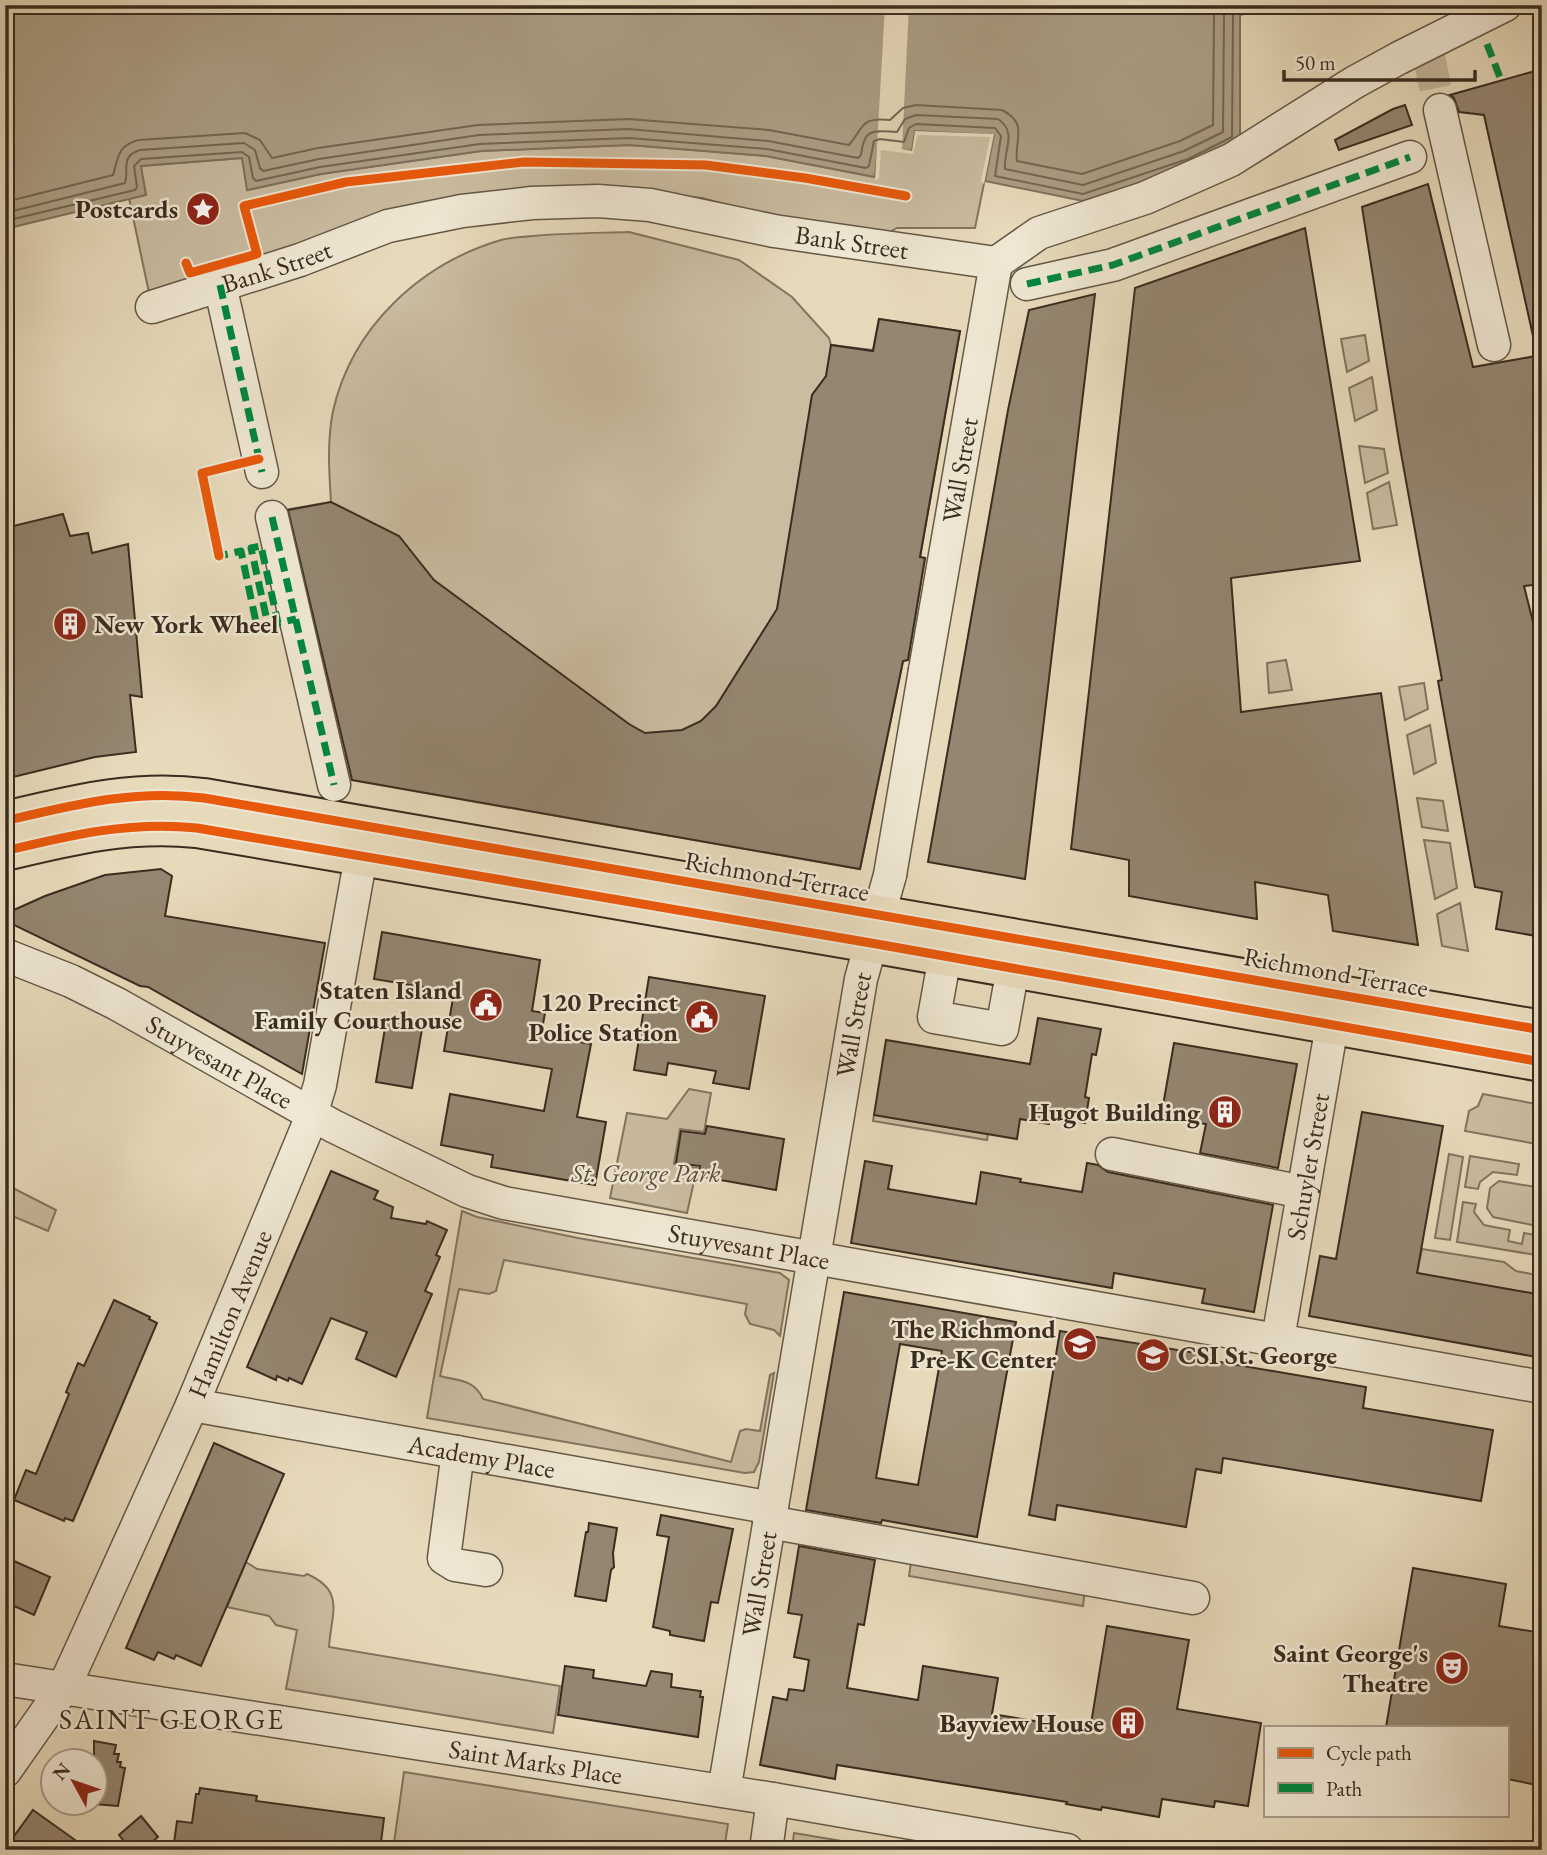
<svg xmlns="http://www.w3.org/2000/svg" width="1547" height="1855" font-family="'EB Garamond',serif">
<rect width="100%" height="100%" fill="#e7dabb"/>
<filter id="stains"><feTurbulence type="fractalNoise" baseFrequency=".00286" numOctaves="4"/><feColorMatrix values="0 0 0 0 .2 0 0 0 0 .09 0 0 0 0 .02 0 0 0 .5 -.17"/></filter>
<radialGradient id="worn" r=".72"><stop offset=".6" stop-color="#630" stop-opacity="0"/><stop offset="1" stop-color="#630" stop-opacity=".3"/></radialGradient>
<g fill="#cabca1" stroke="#827460" stroke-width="2">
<polygon points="915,131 994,134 975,228 897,228 879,238 772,217 702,198 595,188 528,189 152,307 129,198 146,195 140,166 242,158 248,190 321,174 481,151 629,145 766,156 875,177 878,145"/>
<path d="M629,232L739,260L792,297L829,338L831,345L873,350L879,319L960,331L920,557L925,558L908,660L903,661L860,869L339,778L284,510L331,502C329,472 327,441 333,411C352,327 420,264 501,240C511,237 523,237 533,236C565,233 597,233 629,232Z"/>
<polygon points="1365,335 1369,361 1347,372 1341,339"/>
<polygon points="1372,377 1377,410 1355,421 1349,388"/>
<polygon points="1359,446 1384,449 1388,473 1365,483"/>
<polygon points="1389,482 1397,525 1373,529 1367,493"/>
<polygon points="1286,660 1292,690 1269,693 1267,663"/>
<polygon points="1424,683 1428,709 1405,720 1399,687"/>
<polygon points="1430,725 1436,763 1414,774 1407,735"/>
<polygon points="1417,798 1443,801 1448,831 1422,827"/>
<polygon points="1424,840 1450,843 1457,888 1435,899"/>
<polygon points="1460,903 1468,951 1442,946 1437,914"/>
<polygon points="689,1089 711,1093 704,1132 680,1129 674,1164 697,1168 687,1213 610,1198 627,1113 667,1119"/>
<polygon points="1483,1094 1542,1105 1542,1145 1465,1131 1469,1111 1478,1106"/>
<polygon points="874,1115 988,1134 987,1140 873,1121"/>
<polygon points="1449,1154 1463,1157 1450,1240 1435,1238"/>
<polygon points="1470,1156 1519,1164 1517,1175 1493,1172 1480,1182 1478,1189 1465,1187"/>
<polygon points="1499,1181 1542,1188 1542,1227 1493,1217 1487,1208 1490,1188"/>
<polygon points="5,1184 56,1210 48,1231 5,1213"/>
<polygon points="1463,1202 1476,1204 1474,1212 1484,1225 1510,1230 1508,1241 1522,1244 1524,1233 1542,1236 1542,1256 1457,1242"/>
<path d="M462,1211L477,1217L578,1238L780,1273L789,1280L780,1336L774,1330L750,1324L745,1314L747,1304L504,1260L496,1291L489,1294L459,1289L440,1376C458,1381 474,1379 483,1399L731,1462L740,1431L746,1429L760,1431L770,1375L774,1373L759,1462L754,1472L745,1473L427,1418Z"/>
<polygon points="1422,1249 1504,1262 1516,1271 1542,1276 1542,1295 1417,1273"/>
<path d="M246,1562L257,1569L304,1576L307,1574C346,1591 331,1614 329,1647L560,1686L553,1733L286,1689L297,1630L276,1625L269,1616L227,1607Z"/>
<polygon points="911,1562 1085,1589 1083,1606 909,1576"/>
<polygon points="404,1772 728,1824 724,1850 393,1850"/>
<polygon points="794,1833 848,1842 847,1850 809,1847 808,1850 792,1850"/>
</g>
<polygon fill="#ac9f86" stroke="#7e715d" stroke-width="2" points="5,5 1277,5 1240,15 1240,141 1191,166 1083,201 985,181 994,135 915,131 912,151 878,146 875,177 766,156 629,145 481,151 321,174 247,190 242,158 141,166 146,195 5,229"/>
<polygon fill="#e7dabb" points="885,5 909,5 902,149 912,151 915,131 994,134 984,184 981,181 990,137 918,135 913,154 881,150 879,178 875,181"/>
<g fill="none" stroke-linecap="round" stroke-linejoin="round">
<g stroke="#736653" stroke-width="2">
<path d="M5,202L113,175C118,159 117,145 139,140L245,133L260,140L272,158L318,148L478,125L628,119L769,130L849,145C864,128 859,117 890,120L903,108L916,105L1002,110C1029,124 1014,139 1017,161L1082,174L1180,141L1213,125L1214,15L1216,5"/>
<path d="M5,213L125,183C129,169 120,156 140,150L244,143L255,150L260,168L263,171L319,159L479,135L628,129L768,141L858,158L861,155C864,127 874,131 897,132L905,119L916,115L998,119C1018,132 1003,151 1005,169L1083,185L1184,151L1223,132L1224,15L1228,5"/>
<polyline points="5,221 135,190 137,187 134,166 141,159 242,152 249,157 253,178 256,181 320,167 480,144 629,138 767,149 866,168 869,166 874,141 880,139 904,142 909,128 916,124 995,128 1001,136 995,176 1083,194 1188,159 1232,137 1233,15 1237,8 1248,5"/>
</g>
</g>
<g fill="#948671" stroke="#3a2c20" stroke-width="2" fill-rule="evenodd">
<polygon points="1542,69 1542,335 1533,336 1484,115 1459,112 1454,98 1450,95"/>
<polygon points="1405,105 1412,125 1339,150 1335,140 1393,109"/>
<polygon points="1428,184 1473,367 1542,355 1542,584 1524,586 1542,658 1542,937 1496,929 1502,892 1475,887 1438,681 1442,680 1399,442 1362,207"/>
<polygon points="1305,228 1360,561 1231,578 1241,712 1381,693 1418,945 1333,931 1328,895 1255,882 1257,919 1129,896 1129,860 1071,849 1135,288"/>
<polygon points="1095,294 1025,879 928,862 1008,410 1029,310"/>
<polygon points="879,319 960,331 920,557 925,558 908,660 903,661 860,869 352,780 288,510 331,502 399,536 434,580 629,724 645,733 682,730 701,721 716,706 777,609 812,395 826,376 831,345 873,351"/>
<polygon points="63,514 70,536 88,533 92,553 128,544 142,697 130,695 136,752 95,757 5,779 5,528"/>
<polygon points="161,869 172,876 165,916 325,943 302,1074 148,987 140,986 16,926 5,919 5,914 45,896 105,875"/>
<polygon points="382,932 540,960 532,1011 545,1013 541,1035 591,1044 577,1117 606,1122 595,1185 491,1167 493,1155 441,1145 450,1094 544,1111 552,1069 444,1051 454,992 374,979"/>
<polygon points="649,977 765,996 749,1089 713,1083 716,1071 668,1063 666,1075 634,1070"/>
<polygon points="1038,1018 1101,1029 1096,1055 1092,1054 1085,1097 1089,1098 1085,1123 1050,1117 1049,1124 1020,1119 1017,1139 874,1115 886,1040 1030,1064"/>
<polygon points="386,1022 422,1029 412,1088 376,1082"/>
<polygon points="1174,1043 1297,1064 1278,1168 1200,1153 1206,1124 1161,1117"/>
<polygon points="1362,1112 1443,1126 1417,1273 1542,1295 1542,1358 1309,1316 1320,1256 1336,1259"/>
<polygon points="707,1126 784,1139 776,1190 698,1176 700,1166 676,1163 681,1131 705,1134"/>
<polygon points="865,1161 892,1166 888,1189 976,1204 981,1172 1021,1179 1020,1182 1082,1192 1087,1163 1098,1165 1108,1172 1273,1205 1254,1312 1202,1303 1205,1289 1114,1273 1112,1288 851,1243"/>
<polygon points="331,1171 378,1191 374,1199 393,1207 391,1218 426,1224 427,1221 447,1230 436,1255 440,1257 425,1291 432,1294 396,1377 356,1359 367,1332 331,1318 302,1384 289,1378 288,1381 277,1376 276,1380 247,1367"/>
<path d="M844,1292L1016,1322L977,1537L882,1520L881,1523L806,1510ZM900,1344L942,1351L918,1485L876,1478Z"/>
<polygon points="114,1300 150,1317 149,1319 157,1323 73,1521 65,1518 64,1521 14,1500 26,1470 36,1474 69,1394 66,1392 78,1363 84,1366"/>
<polygon points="1060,1331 1215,1356 1214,1361 1366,1387 1363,1408 1493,1430 1481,1501 1223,1458 1221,1473 1196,1469 1186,1527 1057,1505 1055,1520 1029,1515"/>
<polygon points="214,1443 284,1474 201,1666 176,1655 174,1659 158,1652 154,1660 126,1648"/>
<polygon points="661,1515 733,1529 718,1603 711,1602 704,1641 670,1635 670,1631 653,1627 669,1537 657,1535"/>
<polygon points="589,1523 617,1528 613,1553 614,1567 611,1570 606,1601 575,1596 586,1532 588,1532"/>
<polygon points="799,1546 875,1560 864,1625 858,1624 847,1688 918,1700 923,1666 998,1678 992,1714 1090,1730 1107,1626 1189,1640 1177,1709 1261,1723 1248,1806 1215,1801 1214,1807 1162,1799 1159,1817 1102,1807 1101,1810 1066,1804 1067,1802 837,1765 835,1779 760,1765 773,1697 787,1700 789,1689 804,1691 809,1660 794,1657 802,1615 788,1613"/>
<polygon points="5,1557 50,1577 34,1615 5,1602"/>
<polygon points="1413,1568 1506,1584 1499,1626 1542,1633 1542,1786 1507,1779 1507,1727 1386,1727"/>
<polygon points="565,1666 594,1670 593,1678 646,1686 651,1671 672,1674 671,1687 701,1691 700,1697 703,1697 698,1737 558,1715"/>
<polygon points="94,1741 116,1745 114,1754 119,1754 117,1762 121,1762 120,1767 125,1768 118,1806 94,1804"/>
<polygon points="200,1788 257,1796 256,1801 384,1818 380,1850 303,1850 268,1845 268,1850 173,1850 177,1821 192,1823 196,1794 199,1794"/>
<polygon points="33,1810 89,1850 27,1850 12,1839"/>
<polygon points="141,1816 158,1837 143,1850 131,1850 119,1835"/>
</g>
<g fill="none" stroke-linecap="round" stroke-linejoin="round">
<polyline stroke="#c4b79c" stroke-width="32" stroke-dasharray="32 16" stroke-linecap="butt" points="1429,57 1440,110"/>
<g stroke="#655847" stroke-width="35">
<g id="minor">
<polyline points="1440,110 1494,345"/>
<polyline points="1027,284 1113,265 1410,157"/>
<polyline points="220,285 262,472"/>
<path id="s1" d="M152,307L300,260L388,226L462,211L532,203L598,201L650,205L774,231L996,263L1039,233L1145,198L1231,160L1355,82L1399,58L1505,5"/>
<polyline points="272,517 334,785"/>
<path id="s2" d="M925,670L996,263"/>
<path id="s3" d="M5,955L71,981L117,1004L333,1126L467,1191L504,1203L1542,1387"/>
<polyline points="945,956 934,1017 1002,1029 1013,968"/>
<polyline points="1112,1154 1303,1192"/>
<path id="s4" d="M1278,1339L1336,1002"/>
<path id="s5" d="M192,1405L772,1508"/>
<polyline points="458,1452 444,1558 455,1565 486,1570"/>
<polyline points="769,1522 1193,1598"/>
<path id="s6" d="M5,1679L773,1799L1067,1850"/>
<path id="s7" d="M5,1771L64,1687L76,1661L192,1405L307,1128L320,1085L365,834"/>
<path id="s8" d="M724,1791L861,979L890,875"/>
<polyline points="766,1850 773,1799"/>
</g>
</g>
<g stroke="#3a2c20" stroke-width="42">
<g id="major">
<path d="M5,821C73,805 134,789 204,798L1542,1030"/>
<path d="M5,851C71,835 129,821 197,828L871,943L1542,1062"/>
</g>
</g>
<use href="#minor" stroke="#efe7d3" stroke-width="32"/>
<use href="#major" stroke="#e7dabb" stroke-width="38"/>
<g stroke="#655847" stroke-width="35" stroke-linecap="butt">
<polyline id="minor-bridge" points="890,875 925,670"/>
</g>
<use href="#minor-bridge" stroke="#efe7d3" stroke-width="32"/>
<g stroke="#00873e" stroke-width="7" stroke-dasharray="14 7" stroke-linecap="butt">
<polyline points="1487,44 1501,80"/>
<polyline points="1027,284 1113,265 1410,157"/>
<polyline points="220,285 262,472"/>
<polyline points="272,517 334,785"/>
<polyline points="218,551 219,556 241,551 257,627 268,625 251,548 261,546 278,623 296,619"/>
</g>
<g stroke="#efe7d3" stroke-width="13">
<g id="cycleway">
<polyline points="186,263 190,273 257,254 244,206 346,182 524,162 706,165 805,178 906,196"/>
<polyline points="219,556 202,473 259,459"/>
<path d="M5,821C73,805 134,789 204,798L1542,1030"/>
<path d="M5,851C71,835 129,821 197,828L871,943L1542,1062"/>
</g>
</g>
<use href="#cycleway" stroke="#e8590c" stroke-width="9"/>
</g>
<defs>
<g id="sight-disc" transform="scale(1.75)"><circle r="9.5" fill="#8f2418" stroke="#efe7d3"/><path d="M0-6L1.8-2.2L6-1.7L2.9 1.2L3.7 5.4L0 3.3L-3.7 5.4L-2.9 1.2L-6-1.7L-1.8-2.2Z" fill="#fff"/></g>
<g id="building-disc" transform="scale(1.75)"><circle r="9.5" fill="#8f2418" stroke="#efe7d3"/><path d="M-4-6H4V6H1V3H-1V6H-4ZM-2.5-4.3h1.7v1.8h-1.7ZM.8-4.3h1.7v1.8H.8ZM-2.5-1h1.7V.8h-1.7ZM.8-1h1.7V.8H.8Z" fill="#fff"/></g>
<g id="civic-disc" transform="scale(1.75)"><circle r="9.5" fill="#8f2418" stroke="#efe7d3"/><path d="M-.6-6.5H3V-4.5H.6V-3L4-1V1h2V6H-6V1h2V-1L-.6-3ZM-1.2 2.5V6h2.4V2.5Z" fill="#fff"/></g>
<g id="school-disc" transform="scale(1.75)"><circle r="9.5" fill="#8f2418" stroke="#efe7d3"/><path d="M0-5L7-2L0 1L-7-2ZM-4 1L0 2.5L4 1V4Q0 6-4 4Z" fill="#fff"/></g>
<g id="university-disc" transform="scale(1.75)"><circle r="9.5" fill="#8f2418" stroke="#efe7d3"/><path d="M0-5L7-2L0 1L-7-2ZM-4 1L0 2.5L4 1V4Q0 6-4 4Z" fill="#fff"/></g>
<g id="theatre-disc" transform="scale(1.75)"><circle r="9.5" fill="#8f2418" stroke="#efe7d3"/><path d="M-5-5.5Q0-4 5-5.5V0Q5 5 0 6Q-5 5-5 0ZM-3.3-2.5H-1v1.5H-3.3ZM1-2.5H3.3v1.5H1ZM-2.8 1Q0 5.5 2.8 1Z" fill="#fff"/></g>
</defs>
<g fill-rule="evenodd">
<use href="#sight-disc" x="203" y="209"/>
<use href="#building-disc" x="70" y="624"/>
<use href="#civic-disc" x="486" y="1005"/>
<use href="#civic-disc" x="702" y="1017"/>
<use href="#building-disc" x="1225" y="1112"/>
<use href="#school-disc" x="1080" y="1344"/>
<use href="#university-disc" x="1153" y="1355"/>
<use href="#theatre-disc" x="1452" y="1668"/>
<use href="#building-disc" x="1128" y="1723"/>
</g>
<g text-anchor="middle" stroke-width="5" stroke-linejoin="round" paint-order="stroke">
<g font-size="26" font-weight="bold" fill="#3a2c20" stroke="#efe7d3" text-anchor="end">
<text x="178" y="218">Postcards</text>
<text x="94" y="633" text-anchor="start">New York Wheel</text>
<text x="462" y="999">Staten Island<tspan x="462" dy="30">Family Courthouse</tspan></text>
<text x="678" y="1011">120 Precinct<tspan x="678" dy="30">Police Station</tspan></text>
<text x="1200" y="1121">Hugot Building</text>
<text x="1056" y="1338">The Richmond<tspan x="1056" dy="30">Pre-K Center</tspan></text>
<text x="1178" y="1364" text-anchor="start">CSI St. George</text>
<text x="1428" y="1662">Saint George's<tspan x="1428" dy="30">Theatre</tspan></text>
<text x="1104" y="1732">Bayview House</text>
</g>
<g font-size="26" fill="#3a2c20" stroke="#efe7d3">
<text dy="9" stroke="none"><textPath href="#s1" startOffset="719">Bank Street</textPath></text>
<text dy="9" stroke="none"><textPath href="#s1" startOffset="131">Bank Street</textPath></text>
<text dy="9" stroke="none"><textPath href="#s2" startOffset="203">Wall Street</textPath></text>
<text transform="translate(777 876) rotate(10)" y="9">Richmond Terrace</text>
<text transform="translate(1336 972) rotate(10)" y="9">Richmond Terrace</text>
<text dy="9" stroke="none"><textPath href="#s8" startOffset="777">Wall Street</textPath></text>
<text dy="9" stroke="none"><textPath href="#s3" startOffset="240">Stuyvesant Place</textPath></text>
<text dy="9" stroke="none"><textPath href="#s4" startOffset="175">Schuyler Street</textPath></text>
<text dy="9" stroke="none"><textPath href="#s3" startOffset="807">Stuyvesant Place</textPath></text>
<text dy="9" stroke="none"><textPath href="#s7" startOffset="511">Hamilton Avenue</textPath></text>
<text dy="9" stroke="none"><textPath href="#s5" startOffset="294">Academy Place</textPath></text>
<text dy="9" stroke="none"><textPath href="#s8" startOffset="210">Wall Street</textPath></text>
<text dy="9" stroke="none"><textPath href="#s6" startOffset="537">Saint Marks Place</textPath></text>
</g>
<g font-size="26" font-style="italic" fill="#57493a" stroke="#efe7d3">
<text x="646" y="1182">St. George Park</text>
</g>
<g font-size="28" letter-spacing="2" fill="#3a2c20" stroke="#efe7d3">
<text x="172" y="1729">SAINT GEORGE</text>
</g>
</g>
<rect width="1547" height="1855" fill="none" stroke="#e7dabb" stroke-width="28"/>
<rect x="7" y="7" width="1533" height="1841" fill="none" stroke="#3a2c20" stroke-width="3.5"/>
<rect x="14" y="14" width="1519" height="1827" fill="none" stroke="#3a2c20" stroke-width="2"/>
<rect x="1264" y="1726" width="245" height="91" fill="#efe7d3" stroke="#a79c8b" stroke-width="2"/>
<rect x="1278" y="1748" width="35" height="10" fill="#e8590c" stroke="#a79c8b" stroke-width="2"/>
<text x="1326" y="1760" font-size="21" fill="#3a2c20">Cycle path</text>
<rect x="1278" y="1783" width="35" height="10" fill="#00873e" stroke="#a79c8b" stroke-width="2"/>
<text x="1326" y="1796" font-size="21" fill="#3a2c20">Path</text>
<g transform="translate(74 1782) rotate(310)"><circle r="33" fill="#efe7d3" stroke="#a79c8b" stroke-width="2"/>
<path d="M0-5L12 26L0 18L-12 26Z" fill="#8f2418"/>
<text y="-10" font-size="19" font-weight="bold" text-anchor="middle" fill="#3a2c20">N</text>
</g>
<path d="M1284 70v10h191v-10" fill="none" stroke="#3a2c20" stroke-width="3.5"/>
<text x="1295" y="70" font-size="21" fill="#3a2c20" stroke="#efe7d3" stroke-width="5" paint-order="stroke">50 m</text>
<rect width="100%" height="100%" filter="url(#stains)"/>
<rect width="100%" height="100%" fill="url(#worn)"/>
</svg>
